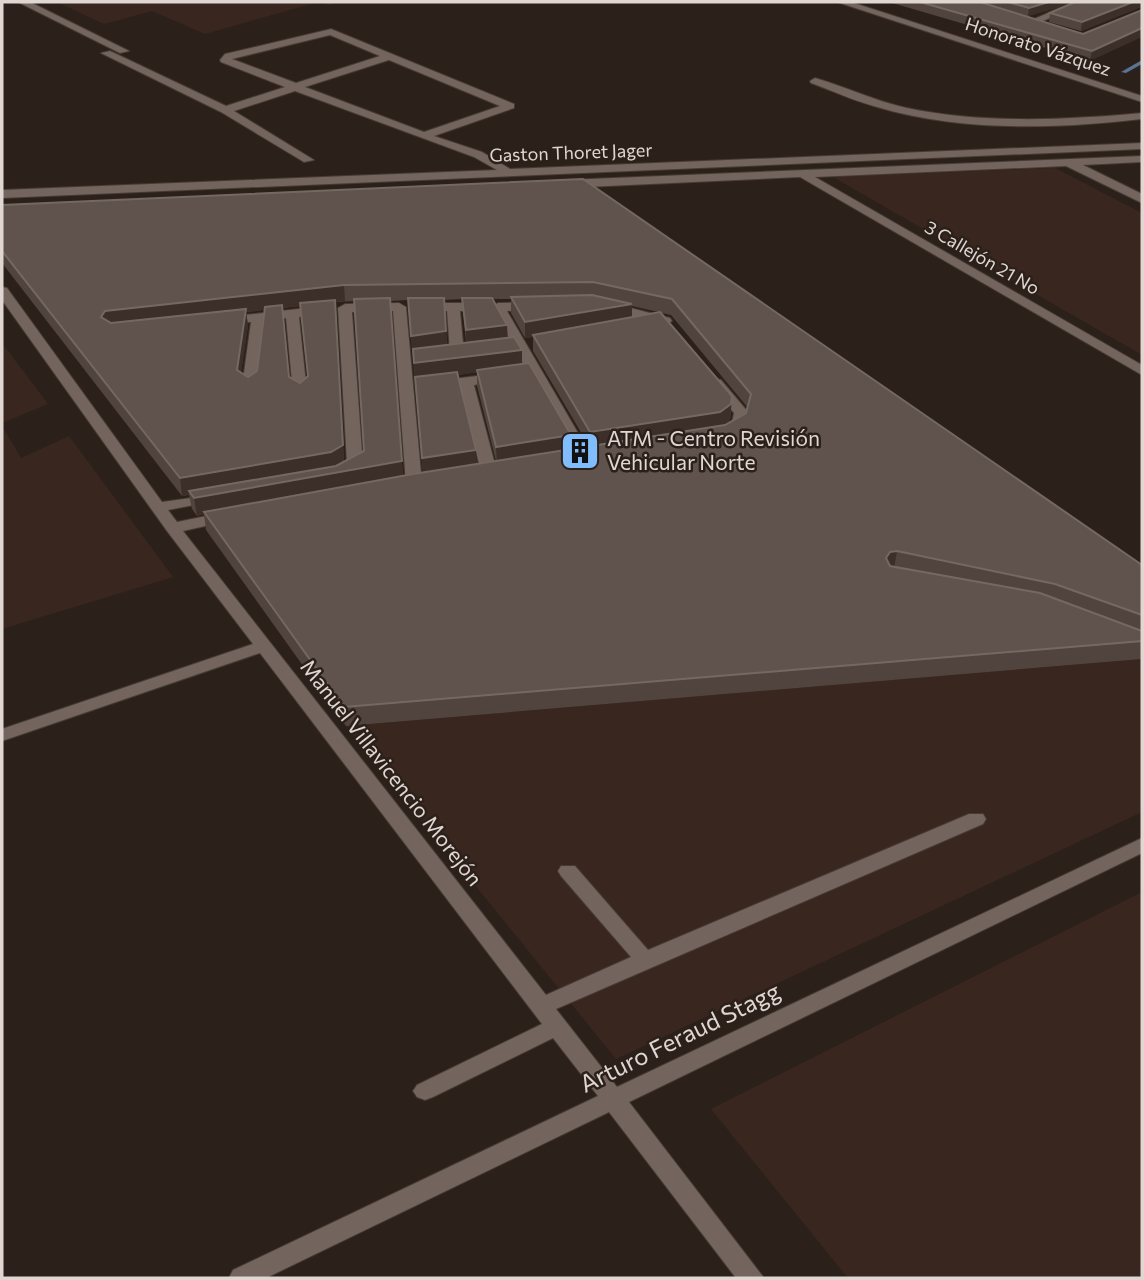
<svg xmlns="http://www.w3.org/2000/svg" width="1144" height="1280" font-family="Commissioner,sans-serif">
<rect width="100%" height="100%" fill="#2c201a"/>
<g fill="#39271f">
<polygon points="57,2 338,2 329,5 318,2 205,34 152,11 104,24"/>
<polygon points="1055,168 1142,213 1142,355 833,177"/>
<polygon points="2,343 48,404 2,423"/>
<polygon points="2,426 21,458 69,436 173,577 2,629"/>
<polygon points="1142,659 1142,812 616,1059 346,726"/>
<polygon points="1142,892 1142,1278 848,1278 711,1109"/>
</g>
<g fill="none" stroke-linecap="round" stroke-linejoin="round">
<polygon fill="#577493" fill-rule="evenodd" points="1142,60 1142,64 1126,73 1121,72"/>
<g stroke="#453b36" stroke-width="2">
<g id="minor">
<polygon points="18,2 30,2 129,51 120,53"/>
<polygon points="837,2 851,2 1142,96 1142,102"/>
<polygon points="1073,2 1086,2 1034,25 1025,23"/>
<path d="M331,29L514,104V108L434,136L482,152L510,169L1142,143V149L2,198V190L497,170L474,157L295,91L234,111L314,160L304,162L221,112L101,53L110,51L226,106L285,87L221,62L220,60L225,54ZM330,35L380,56L296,83L232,59ZM389,60L500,106L424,132L305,87Z"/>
<path d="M815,78C846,87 875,101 907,108C983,124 1065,120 1142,113V119C1056,129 961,132 877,107C854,101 833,91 811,83L810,81Z"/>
<polygon points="1142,156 1142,162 1083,165 1142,194 1142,203 1066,166 815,177 1142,365 1142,375 800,177 565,188 559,184 565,180"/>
<polygon points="2,287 7,288 162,502 220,494 222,497 220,500 168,510 177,522 226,512 232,514 234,517 232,520 183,531 546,995 631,957 561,876 558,871 561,866 575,866 648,950 969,814 983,814 986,819 983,824 556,1009 617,1087 1142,838 1142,853 629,1102 764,1278 736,1278 609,1112 266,1278 229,1278 233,1270 598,1096 553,1038 433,1097 425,1100 417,1097 413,1091 417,1085 542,1024 260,653 2,741 2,729 253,644 167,531 2,300"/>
<polygon points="534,302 541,306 539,309 507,311 592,457 589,460 579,460 576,457 491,307 498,303"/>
<polygon points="399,303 406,307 422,484 414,489 406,484 393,311 352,312 363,466 344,477 336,472 347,464 338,308 345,304"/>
<polygon points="421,303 484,303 491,307 484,311 460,311 464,353 457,357 450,353 447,311 416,310 414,307"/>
<polygon points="611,303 670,318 672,321 665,325 606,310 604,307"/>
<polygon points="324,306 329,307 329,313 299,317 307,393 305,396 300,397 293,393 286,318 264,321 256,387 249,391 244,390 242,387 251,322 218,324 218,318"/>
<polygon points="500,373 507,377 505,380 474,385 497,472 489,477 481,472 460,386 437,389 430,385 437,381"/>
<polygon points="716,379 721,380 748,412 744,428 726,438 719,434 732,423 734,413 709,383"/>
</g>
</g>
<use href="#minor" fill="#73645d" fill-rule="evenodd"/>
</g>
<g fill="#51433d" fill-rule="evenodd">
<polygon points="889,2 1142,2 1142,7 1141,7 1081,31 1049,22 1050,13 1069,4 1028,16 1083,34 1142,10 1090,61"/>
<path d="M583,179L1142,565V659L346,726L206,530L204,514L197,516L192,509L189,495L182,496L2,263V205ZM462,299L466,343L447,345L444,300ZM493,299H511V313L525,338L533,337V351L589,446L571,449L508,338ZM408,300L423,473L403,476L390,301ZM354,301L364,451L344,461L335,302ZM301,306L308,376L300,383L289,377L282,308ZM632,306L658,312L632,317ZM264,310L257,371L248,377L241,372L248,325L246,312ZM662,313L671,315L748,408L746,413L725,425L730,421L732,396ZM477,372V386L496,461L477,464L458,375Z"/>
</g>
<g fill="#3c2e28">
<polygon points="1049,2 1078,2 1028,16 1029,8"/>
<polygon points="1133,2 1142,2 1141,7 1081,31 1082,22"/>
<polygon points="1142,28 1142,37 1090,61 1092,51"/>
<polygon points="344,285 345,301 335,302 344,463 332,469 189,491 189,495 182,496 180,478 331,452 335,302 246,312 248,325 239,387 108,327 101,317 105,311"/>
<polygon points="632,304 632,320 533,335 533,337 525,338 525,322"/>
<polygon points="507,325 508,341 466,346 466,330"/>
<polygon points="446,331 447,348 412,352 411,336"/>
<polygon points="522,350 522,367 415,380 414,363"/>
<polygon points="732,396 730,421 719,429 590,449 590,432"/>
<polygon points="571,435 571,452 497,464 496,447"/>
<polygon points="476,450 477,467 423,475 422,458"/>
<polygon points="402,461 403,479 204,512 204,514 197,516 194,498"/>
<polygon points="897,551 894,569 888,570 886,558 890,552"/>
</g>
<g fill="#60534d" stroke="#746862" stroke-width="2">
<polygon points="920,2 980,2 1083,34 1142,10 1142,28 1092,51"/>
<polygon points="1008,2 1049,2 1029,8"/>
<polygon points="1075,2 1133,2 1082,22 1050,13"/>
<polygon points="583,179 1142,565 1142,615 1055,584 897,551 890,552 886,558 890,566 1040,593 1142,631 1142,641 344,707 204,512 413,474 725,425 746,413 751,394 672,299 593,282 344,285 105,311 101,317 111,323 246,309 237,370 248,377 257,371 265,307 282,305 289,377 300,383 308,376 300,303 335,300 343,445 331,452 180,478 2,251 2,205"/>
<polygon points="592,295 632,304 525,322 511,297"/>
<polygon points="390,298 402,461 194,498 189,491 336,466 364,451 354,299"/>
<polygon points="408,298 444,298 446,331 411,336"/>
<polygon points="462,298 492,298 507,325 466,330"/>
<polygon points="660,312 732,396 731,404 720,412 590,432 533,335"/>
<polygon points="514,337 522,350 414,363 413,349"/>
<polygon points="529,363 571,435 496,447 477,370"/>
<polygon points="457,372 476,450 422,458 415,377"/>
</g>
<defs>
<g id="building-square" transform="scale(2.0125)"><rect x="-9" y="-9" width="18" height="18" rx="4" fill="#81bdfa" stroke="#2c201a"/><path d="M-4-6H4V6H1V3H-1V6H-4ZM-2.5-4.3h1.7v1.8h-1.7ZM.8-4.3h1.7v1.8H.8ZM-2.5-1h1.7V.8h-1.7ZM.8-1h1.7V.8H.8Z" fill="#111"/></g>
</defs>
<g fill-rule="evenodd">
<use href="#building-square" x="580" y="451"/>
</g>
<g text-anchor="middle" stroke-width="5" stroke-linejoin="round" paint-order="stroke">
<g font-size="18" fill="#e0d7d3" stroke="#2c201a">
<text transform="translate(1038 47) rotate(18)" y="6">Honorato Vázquez</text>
<text transform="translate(571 153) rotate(-2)" y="6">Gaston Thoret Jager</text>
<text transform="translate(982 258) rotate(30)" y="6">3 Callejón 21 No</text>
</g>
<g font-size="21" fill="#e0d7d3" stroke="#2c201a" text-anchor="start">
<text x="607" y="446">ATM - Centro Revisión<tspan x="607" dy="24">Vehicular Norte</tspan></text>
</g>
<g font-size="21" fill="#e0d7d3" stroke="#2c201a">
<text transform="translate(391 773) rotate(52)" y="7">Manuel Villavicencio Morejón</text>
</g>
<g font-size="24" fill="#e0d7d3" stroke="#2c201a">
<text transform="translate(680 1038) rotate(-26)" y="8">Arturo Feraud Stagg</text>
</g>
</g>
<rect width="1144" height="1280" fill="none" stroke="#e0d7d3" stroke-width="7"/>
</svg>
